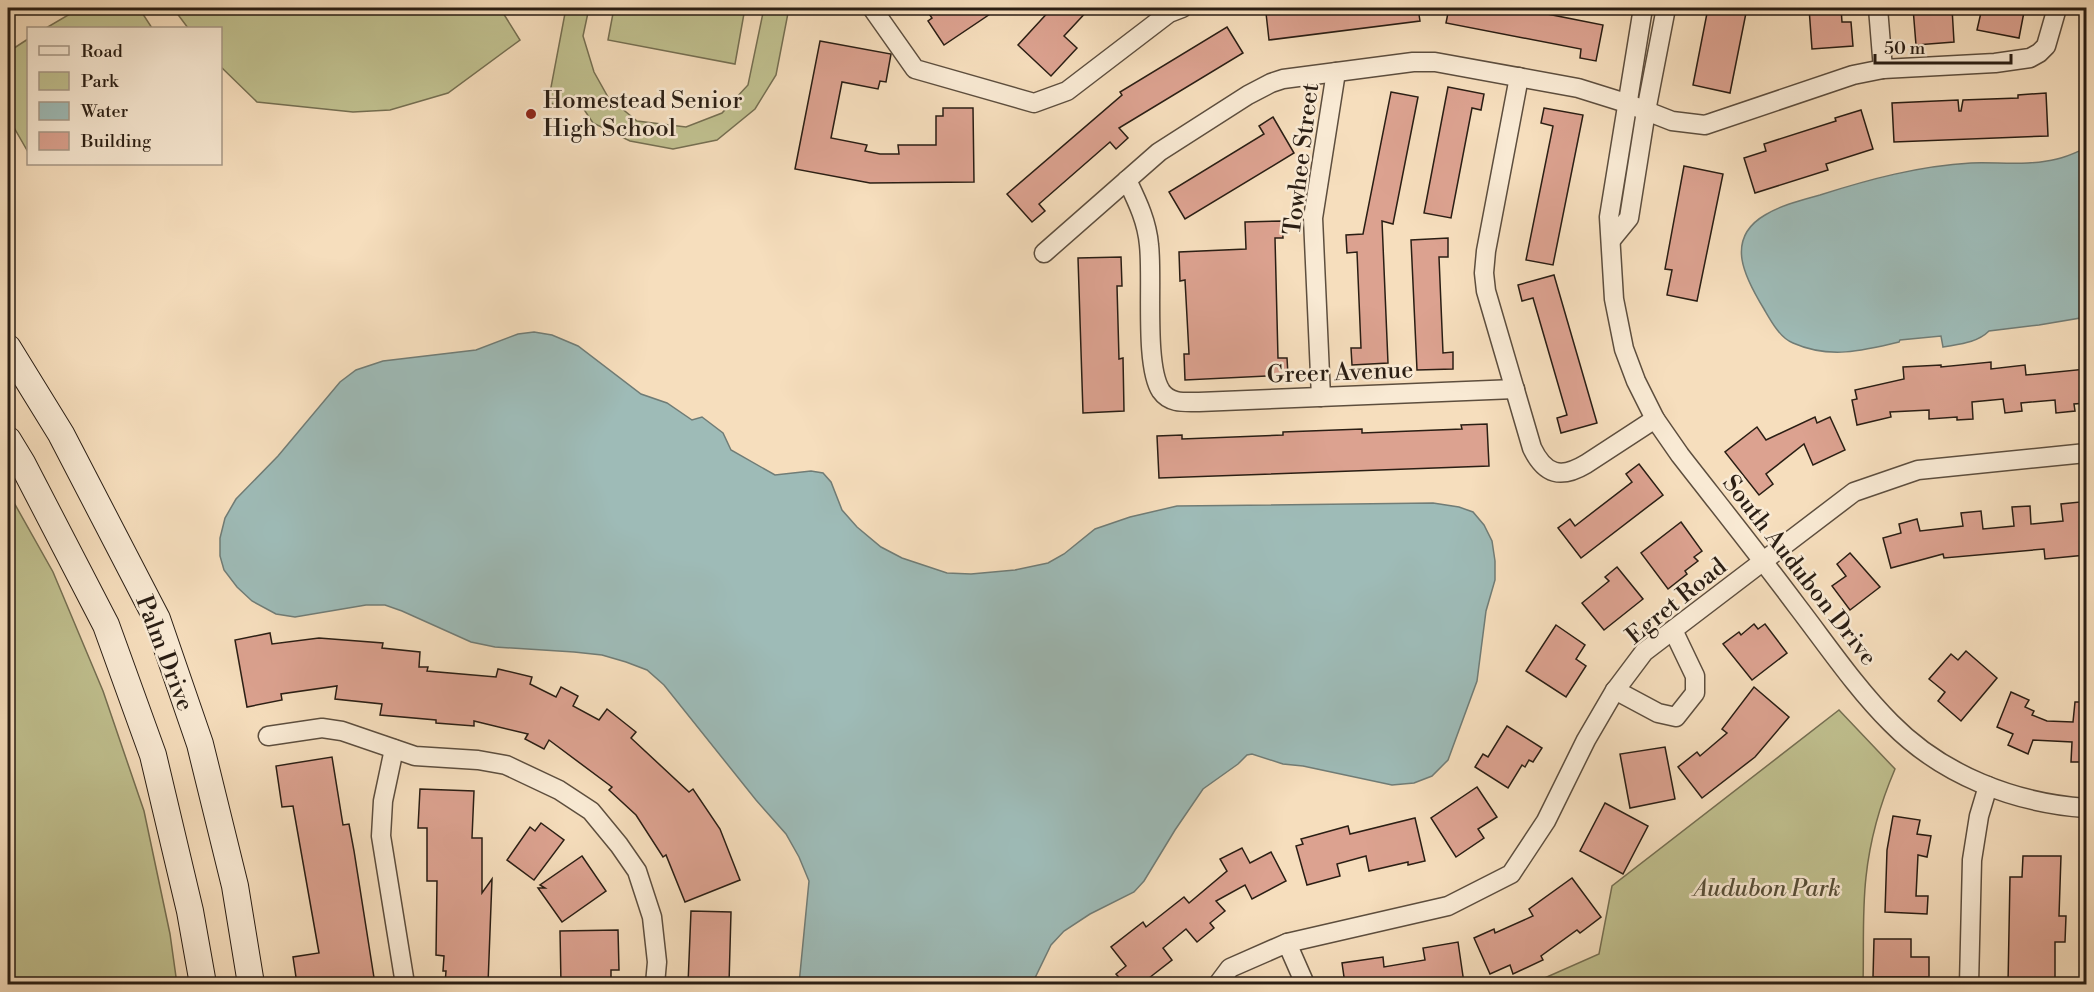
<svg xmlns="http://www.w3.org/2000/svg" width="2094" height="992" font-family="'Libre Bodoni',serif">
<rect width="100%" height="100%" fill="#f6debd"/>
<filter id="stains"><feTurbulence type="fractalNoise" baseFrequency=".00333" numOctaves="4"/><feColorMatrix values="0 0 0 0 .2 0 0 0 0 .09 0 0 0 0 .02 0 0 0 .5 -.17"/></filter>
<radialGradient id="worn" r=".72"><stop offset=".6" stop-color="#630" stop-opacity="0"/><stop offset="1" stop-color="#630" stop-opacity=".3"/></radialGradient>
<g fill="#c0c08f" stroke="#756f52" stroke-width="1.5">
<polygon points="80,8 139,8 152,28 46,28"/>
<polygon points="173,8 500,8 520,40 448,93 390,110 353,112 257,102 221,67 220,28 188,28"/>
<polygon points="566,8 589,8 583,36 594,72 608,97 637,121 686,127 722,113 748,85 764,8 789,8 776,75 755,109 717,140 673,149 630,141 593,123 575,96 572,106 548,103"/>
<polygon points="614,8 745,8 735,64 608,40"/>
<polygon points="28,39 28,152 8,117 8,52"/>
<polygon points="8,492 53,572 103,691 144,811 170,934 177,984 8,984"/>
<path d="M1839,710L1895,769C1880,804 1870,839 1866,877C1862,912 1864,949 1863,984H1531L1599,954L1612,886Z"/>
</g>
<g fill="#9ebbb7" stroke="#707c76" stroke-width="1.5">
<path d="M2086,148V317L2039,325L1989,331C1977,343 1959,344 1943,347L1941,336L1900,340L1899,342C1862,351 1829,359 1793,343C1780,338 1771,321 1764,309C1745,278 1724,239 1765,215C1781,205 1802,200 1820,195C1870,179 1919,166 1971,163C1999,162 2030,166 2057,159C2067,157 2077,152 2086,148Z"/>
<polygon points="534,332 552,335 578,346 641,394 667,403 692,420 702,417 723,433 731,450 775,475 811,471 823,473 831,482 842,510 857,527 881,547 902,558 947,573 971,574 1015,570 1048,563 1064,554 1095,529 1130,517 1177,506 1433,503 1459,507 1473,512 1484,525 1492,541 1495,561 1495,580 1486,611 1477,681 1448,760 1432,776 1414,783 1392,785 1303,766 1283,764 1252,754 1247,755 1238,764 1203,789 1175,830 1144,881 1134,892 1090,914 1064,931 1051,945 1032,984 799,984 809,881 799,857 786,834 756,800 664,685 647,670 626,662 602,655 574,652 495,647 471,642 402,611 385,605 366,605 295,617 276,614 252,601 237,587 224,570 220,556 220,538 225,518 236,499 278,456 340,382 356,370 383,361 476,350 518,334"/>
</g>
<g fill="#dca290" stroke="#2a1e14" stroke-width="1.5">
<polygon points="925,8 999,8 944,45 928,21 932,18"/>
<polygon points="1052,8 1090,8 1064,36 1077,48 1051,76 1018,45"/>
<polygon points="1312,8 1418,8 1420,21 1269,40 1266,13"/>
<polygon points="1449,8 1517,8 1603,25 1596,61 1580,58 1581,49 1446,23"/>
<polygon points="1708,8 1747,8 1730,93 1693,85"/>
<polygon points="1809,8 1841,8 1842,22 1851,22 1853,46 1812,49"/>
<polygon points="1913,8 1952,8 1954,42 1916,45"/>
<polygon points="1982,8 2016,8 2015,10 2024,12 2019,38 1977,30"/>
<polygon points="1227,27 1243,53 1119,128 1128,138 1116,149 1110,142 1039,204 1045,211 1032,222 1007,194 1122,95 1120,92"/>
<polygon points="820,41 891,54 886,82 880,81 878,89 842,82 831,138 867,145 865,151 880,154 899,154 898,145 936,145 936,116 943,116 943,108 973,108 974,182 870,183 795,169"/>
<polygon points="1448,87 1484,94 1481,110 1472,108 1451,218 1424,213"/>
<polygon points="1391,92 1418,97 1393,224 1382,221 1388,363 1352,365 1351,348 1361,348 1357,252 1347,253 1346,235 1363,234"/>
<polygon points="2046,93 2048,136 1894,142 1892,103 1958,100 1959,111 1961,111 1963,100 2018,98 2018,95"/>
<polygon points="1544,108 1583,115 1553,265 1526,260 1553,126 1541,123"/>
<polygon points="1861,110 1873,149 1826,164 1828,170 1755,193 1744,158 1766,151 1764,144 1836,121 1835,118"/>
<polygon points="1273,117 1294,153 1185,219 1169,192 1264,134 1259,126"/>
<polygon points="1684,166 1723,174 1697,301 1667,295 1672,270 1665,269"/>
<polygon points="1282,221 1283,238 1275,238 1278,358 1287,358 1288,375 1185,380 1184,354 1189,354 1185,280 1180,281 1179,252 1246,249 1245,222"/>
<polygon points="1448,238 1448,257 1439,257 1443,353 1453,352 1453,369 1417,370 1411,240"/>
<polygon points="1121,257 1122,286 1117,286 1119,359 1123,358 1124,411 1083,413 1078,258"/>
<polygon points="1554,275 1597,423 1561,433 1557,418 1567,415 1533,298 1522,301 1518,285"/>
<polygon points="1991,362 1991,369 2025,365 2026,375 2086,369 2086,403 2074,404 2075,411 2056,413 2055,400 2021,403 2022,411 2005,413 2003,399 1972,402 1973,419 1957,420 1957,417 1929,419 1929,410 1890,412 1891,417 1857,425 1852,400 1857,399 1855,390 1904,379 1903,367 1941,365 1941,367"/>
<polygon points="1815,417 1817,423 1830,417 1845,450 1813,465 1804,444 1766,474 1773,484 1759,495 1725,452 1757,427 1766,440"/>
<polygon points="1487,424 1489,466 1159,478 1157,436 1182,435 1182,439 1283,435 1283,432 1362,429 1362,433 1462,429 1461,425"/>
<polygon points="1639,464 1663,495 1581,558 1558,528 1570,519 1575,526 1632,482 1626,474"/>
<polygon points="2080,502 2086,555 2045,559 2044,549 1944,558 1943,554 1891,568 1883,538 1901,533 1899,524 1917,519 1920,531 1963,526 1961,513 1981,511 1983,529 2014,526 2012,507 2030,506 2031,524 2063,521 2061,504"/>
<polygon points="1681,522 1702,551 1694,557 1698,561 1685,571 1687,574 1668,589 1641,553"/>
<polygon points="1850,553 1880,587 1850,610 1832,586 1846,576 1837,564"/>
<polygon points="1617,567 1643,599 1604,630 1582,603 1609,581 1605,577"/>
<polygon points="1754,624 1758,629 1765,624 1787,653 1752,680 1723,644 1739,632 1741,635"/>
<polygon points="1556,625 1585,645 1576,659 1586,666 1566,697 1526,671"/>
<polygon points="270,633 272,644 319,638 383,643 382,648 420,652 419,667 428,667 427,671 496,677 498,669 532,677 530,684 556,697 561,687 578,696 573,706 599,720 607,709 636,732 631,738 689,792 693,789 720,829 740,880 685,902 666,855 663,857 636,815 609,790 612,787 549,740 544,749 525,739 528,734 474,721 474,726 436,723 436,720 380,715 382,704 335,699 337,686 281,694 282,700 247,707 235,640"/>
<polygon points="1966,651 1997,678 1961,721 1938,701 1945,692 1929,679 1951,654 1958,660"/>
<polygon points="1754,687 1789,717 1755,757 1702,798 1678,767 1697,752 1700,756 1727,733 1722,729"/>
<polygon points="2011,692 2029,700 2025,707 2034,711 2032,715 2047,721 2073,722 2075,702 2086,702 2086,762 2071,762 2072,742 2033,740 2028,754 2008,745 2013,734 1997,727"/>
<polygon points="1507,726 1542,748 1533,762 1529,760 1525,767 1522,765 1508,788 1475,767 1483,754 1488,757"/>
<polygon points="1665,747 1675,799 1630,808 1620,754"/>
<polygon points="332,757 343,825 349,824 354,851 375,984 297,984 293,957 319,953 293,806 282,807 276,766"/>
<polygon points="1477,787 1497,817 1478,829 1484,838 1456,857 1431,818"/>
<polygon points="420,789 474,791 472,838 482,838 482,893 492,879 488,984 445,984 446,971 443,971 444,956 436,955 437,881 427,881 427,828 418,828"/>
<polygon points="1605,803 1648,826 1623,874 1580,851"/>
<polygon points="1893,816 1920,820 1917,834 1931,836 1927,857 1918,855 1916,896 1928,896 1927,914 1885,912 1887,850"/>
<polygon points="1415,818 1425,861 1408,865 1408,862 1369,871 1366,856 1337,864 1340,876 1307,885 1296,846 1303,844 1301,839 1348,826 1350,834"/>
<polygon points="541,823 564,840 534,880 507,860 530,827 535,831"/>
<polygon points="1242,848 1250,863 1271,852 1286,881 1252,899 1245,885 1216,901 1225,911 1210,923 1214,928 1197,942 1186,929 1163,948 1172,960 1149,978 1154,984 1125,984 1116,974 1126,966 1111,947 1143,922 1146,927 1184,897 1189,903 1227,871 1220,859"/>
<polygon points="582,856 606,891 562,922 538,888 545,888 540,885"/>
<polygon points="2023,856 2061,856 2059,916 2066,916 2065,942 2055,942 2055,984 2008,984 2010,877 2022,877"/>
<polygon points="1572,878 1601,917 1580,933 1577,930 1541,956 1543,960 1513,974 1510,965 1490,974 1474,938 1494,929 1495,933 1533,916 1529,909"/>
<polygon points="691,911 731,912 729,984 688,984"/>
<polygon points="618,930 619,970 611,970 611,984 561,984 560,931"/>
<polygon points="1874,939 1911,939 1911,957 1929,957 1929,977 1873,977"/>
<polygon points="1458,942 1464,983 1453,984 1345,984 1342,963 1383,957 1384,967 1425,960 1423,948"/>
</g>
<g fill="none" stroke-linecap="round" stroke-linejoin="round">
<g stroke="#5d4e3e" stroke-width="21">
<g id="street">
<polyline points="872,8 915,69 1034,103 1067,91 1169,13 1182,8"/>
<path d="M1643,8L1609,217L1614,299L1624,349L1636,381L1655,419L1680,455C1719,505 1759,555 1797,606C1827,645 1856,688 1891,723C1942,775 2014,803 2086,808"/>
<polyline points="1878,8 1883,69"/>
<path d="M1519,77L1486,251L1484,273L1486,291L1532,448C1545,475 1561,479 1586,464L1655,419"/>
<path d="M1127,180C1137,201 1147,221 1149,245C1153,279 1144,365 1161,391C1170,404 1185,402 1199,402L1515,389"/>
<polyline points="1611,240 1629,218 1646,111 1666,8"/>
<polyline points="1044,253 1159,152 1248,95 1271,83 1283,79 1413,62 1435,62 1578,88 1626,103 1672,121 1705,125 1853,75 1883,69 1995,63 2030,58 2039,53 2046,46 2057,8"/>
<polyline points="1321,397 1313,218 1336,72"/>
<polyline points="1615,690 1658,713 1676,717 1695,693 1695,676 1673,630"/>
<polyline points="268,736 322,728 342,731 415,756 478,760 506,765 559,790 591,811 619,845 637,871 652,917 657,962 655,984"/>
<polyline points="394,749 383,801 381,836 405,984"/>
<polyline points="1287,943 1448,906 1511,874 1546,821 1586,740 1614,692 1644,652 1854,492 1918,470 2086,453"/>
<polyline points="1218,984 1230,968 1287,943 1305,984"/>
<polyline points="1969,984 1972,860 1979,816 1988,786"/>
</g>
</g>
<g stroke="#2a1e14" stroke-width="28">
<g id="secondary">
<polyline points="8,348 61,434 157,619 200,744 235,886 251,984"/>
<polyline points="8,440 22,463 106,625 153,755 190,911 203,984"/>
</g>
</g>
<use href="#street" stroke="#f9ead4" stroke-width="18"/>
<use href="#secondary" stroke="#f9ead4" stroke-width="26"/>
</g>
<circle fill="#8f2418" stroke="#f9ead4" stroke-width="2" cx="531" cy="114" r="6"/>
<g text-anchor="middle" stroke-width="5" stroke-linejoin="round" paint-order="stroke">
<g font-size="24" fill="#2a1e14" stroke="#f9ead4" text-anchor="start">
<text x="543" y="108">Homestead Senior<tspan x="543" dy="28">High School</tspan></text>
</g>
<g font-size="24" fill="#2a1e14" stroke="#f9ead4">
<text transform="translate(1301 159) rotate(-83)" y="8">Towhee Street</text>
<text transform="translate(1340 372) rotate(-2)" y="8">Greer Avenue</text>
<text transform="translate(1800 570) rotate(52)" y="8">South Audubon Drive</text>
<text transform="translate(1676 601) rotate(-39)" y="8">Egret Road</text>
<text transform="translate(165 653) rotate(69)" y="8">Palm Drive</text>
</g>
<g font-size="24" font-style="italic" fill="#574f39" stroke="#f9ead4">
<text x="1767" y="896">Audubon Park</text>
</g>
</g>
<rect width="2094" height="992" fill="none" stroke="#f6debd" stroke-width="30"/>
<rect x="9" y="9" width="2076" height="974" fill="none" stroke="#2a1e14" stroke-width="3"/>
<rect x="15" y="15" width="2064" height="962" fill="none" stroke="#2a1e14" stroke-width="1.5"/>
<rect x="27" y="27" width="195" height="138" fill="#f9ead4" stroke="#a69887" stroke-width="1.5"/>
<rect x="39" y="46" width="30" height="9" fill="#f9ead4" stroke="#a69887" stroke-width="1.5"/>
<text x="81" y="57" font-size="18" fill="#2a1e14">Road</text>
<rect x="39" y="72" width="30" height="18" fill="#c0c08f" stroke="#a69887" stroke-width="1.5"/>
<text x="81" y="87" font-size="18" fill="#2a1e14">Park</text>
<rect x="39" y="102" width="30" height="18" fill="#9ebbb7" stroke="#a69887" stroke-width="1.5"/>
<text x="81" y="117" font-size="18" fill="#2a1e14">Water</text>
<rect x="39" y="132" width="30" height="18" fill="#dca290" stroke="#a69887" stroke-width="1.5"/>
<text x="81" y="147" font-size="18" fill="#2a1e14">Building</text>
<path d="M1875 54v9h136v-9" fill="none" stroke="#2a1e14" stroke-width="3"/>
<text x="1884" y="54" font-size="18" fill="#2a1e14" stroke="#f9ead4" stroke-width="4.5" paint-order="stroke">50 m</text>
<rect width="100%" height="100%" filter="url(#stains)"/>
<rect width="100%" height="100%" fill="url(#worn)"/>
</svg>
